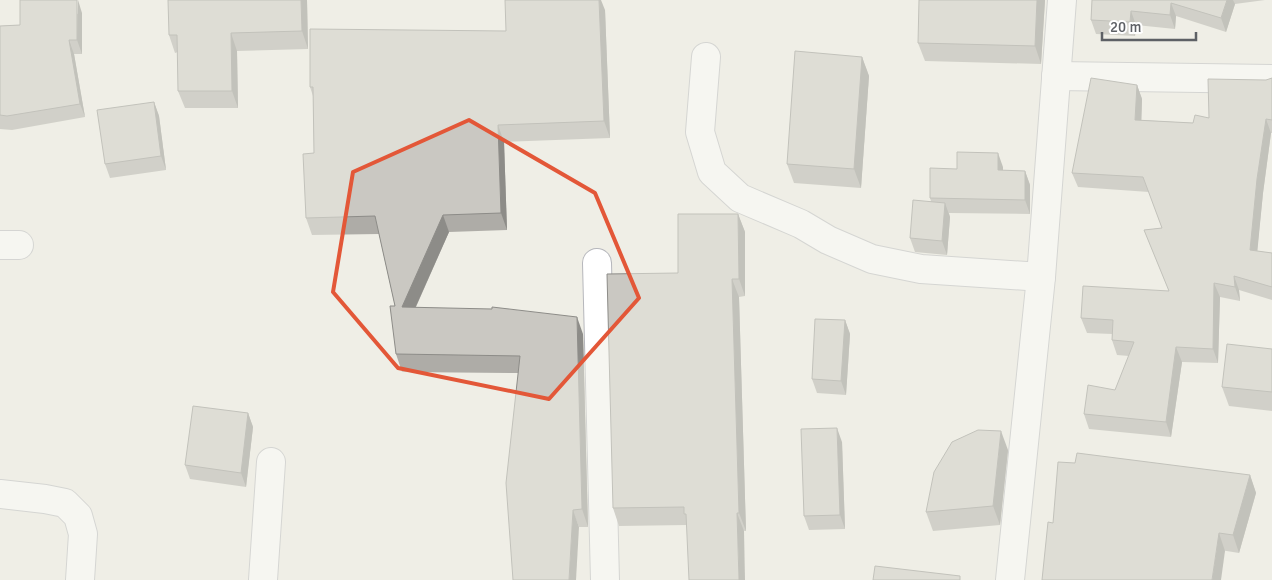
<svg xmlns="http://www.w3.org/2000/svg" width="1272" height="580" font-family="Signika,sans-serif">
<rect width="100%" height="100%" fill="#efeee6"/>
<g fill="none" stroke-linecap="round" stroke-linejoin="round">
<g stroke="#b6b7bc" stroke-width="30">
<g id="minor">
<polyline points="706,57 700,132 712,172 740,198 801,224 828,240 872,259 921,269 1041,277"/>
<polyline points="1056,76 1272,79"/>
<polyline points="0,245 19,245"/>
<polyline points="597,263 605,580"/>
<polyline points="0,494 45,499 65,503 78,516 83,534 80,580"/>
<polyline points="263,580 271,462"/>
<polyline points="1010,580 1041,277 1062,0"/>
</g>
</g>
<use href="#minor" stroke="#fff" stroke-width="28"/>
</g>
<g fill="#aeaca7">
<polygon points="307,0 308,49 237,51 238,108 185,108 178,91 178,52 175,53 169,35"/>
<polygon points="1045,0 1041,64 925,61 918,43"/>
<polygon points="1092,0 1265,0 1235,4 1226,32 1176,16 1175,29 1136,25 1135,36 1096,34 1091,20"/>
<polygon points="605,10 610,138 504,142 507,230 449,232 416,307 583,334 588,527 579,527 518,373 402,372 396,354 395,306 379,234 312,235 306,218 314,153 313,96 310,87 506,31"/>
<polygon points="82,13 82,54 74,54 85,117 12,130 0,129 0,26 20,25"/>
<polygon points="862,57 869,76 861,188 794,183 787,164"/>
<polygon points="1272,78 1272,133 1271,133 1263,193 1257,251 1272,253 1272,300 1239,290 1240,301 1220,297 1218,363 1182,362 1171,437 1089,429 1084,414 1115,390 1129,356 1117,355 1112,340 1112,334 1087,333 1081,318 1169,291 1144,230 1162,228 1149,192 1078,187 1072,173 1137,85 1142,99 1141,120 1193,123 1209,118 1266,80"/>
<polygon points="154,102 159,116 166,170 110,178 105,164"/>
<polygon points="1003,167 1003,170 1025,171 1030,185 1030,214 949,213 950,217 947,255 915,252 910,238 931,201 930,198 957,169"/>
<polygon points="738,214 745,232 745,296 739,297 746,531 687,525 619,526 613,508 678,273"/>
<polygon points="845,320 850,334 846,395 817,393 812,379"/>
<polygon points="1272,349 1272,411 1229,406 1222,387"/>
<polygon points="248,413 253,427 246,487 190,479 185,465"/>
<polygon points="842,442 845,529 809,530 804,516"/>
<polygon points="1008,450 1000,525 933,531 926,512"/>
<polygon points="1250,475 1256,493 1239,553 1053,523"/>
</g>
<g fill="#8d8c88">
<polygon points="78,0 82,13 82,54 77,40"/>
<polygon points="301,0 307,0 308,49 302,31"/>
<polygon points="599,0 601,0 605,10 610,138 604,121"/>
<polygon points="1037,0 1045,0 1041,64 1035,46"/>
<polygon points="1227,0 1233,0 1235,4 1226,32 1221,18"/>
<polygon points="1171,3 1176,16 1175,29 1170,15"/>
<polygon points="1131,11 1136,25 1135,36 1130,22"/>
<polygon points="231,33 237,51 238,108 232,91"/>
<polygon points="69,40 74,54 85,117 80,104"/>
<polygon points="862,57 869,76 861,188 854,169"/>
<polygon points="1137,85 1142,99 1141,135 1135,120"/>
<polygon points="154,102 159,116 166,170 161,156"/>
<polygon points="1266,119 1271,133 1263,193 1256,265 1250,250 1257,179"/>
<polygon points="498,125 504,142 507,230 501,213"/>
<polygon points="998,153 1003,167 1003,184 998,170"/>
<polygon points="1025,171 1030,185 1030,214 1025,200"/>
<polygon points="945,203 950,217 947,255 942,241"/>
<polygon points="738,214 745,232 745,296 739,279"/>
<polygon points="443,215 449,232 408,324 402,307"/>
<polygon points="1234,276 1239,290 1240,301 1235,287"/>
<polygon points="732,279 739,297 746,531 739,513"/>
<polygon points="1214,283 1220,297 1218,363 1213,349"/>
<polygon points="577,317 583,334 588,527 582,509"/>
<polygon points="845,320 850,334 846,395 841,381"/>
<polygon points="1176,347 1182,362 1171,437 1166,422"/>
<polygon points="248,413 253,427 246,487 241,473"/>
<polygon points="837,428 842,442 845,529 840,515"/>
<polygon points="1001,431 1008,450 1000,525 993,506"/>
<polygon points="1250,475 1256,493 1239,553 1233,535"/>
<polygon points="573,510 579,527 576,580 569,580"/>
<polygon points="737,513 744,531 745,580 739,580"/>
<polygon points="1219,533 1225,551 1221,580 1212,580"/>
</g>
<g fill="#cac8c2" stroke="#8d8c88">
<polygon points="20,0 77,0 77,40 69,40 80,104 7,116 0,115 0,26 20,25"/>
<polygon points="168,0 301,0 302,31 231,33 232,91 178,91 177,35 169,35"/>
<polygon points="505,0 599,0 604,121 498,125 501,213 443,215 402,307 492,309 492,307 577,317 582,509 573,510 569,580 513,580 506,483 520,356 396,354 390,306 395,306 375,216 306,218 303,154 314,153 313,87 310,87 310,29 506,31"/>
<polygon points="919,0 1037,0 1035,46 918,43"/>
<polygon points="1092,0 1227,0 1221,18 1171,3 1170,15 1131,11 1130,22 1091,20"/>
<polygon points="795,51 862,57 854,169 787,164"/>
<polygon points="1091,78 1137,85 1135,120 1193,123 1195,115 1209,118 1208,79 1266,80 1272,78 1272,120 1266,119 1257,179 1250,250 1272,253 1272,287 1234,276 1235,287 1214,283 1213,349 1176,347 1166,422 1084,414 1088,385 1115,390 1134,342 1112,340 1113,320 1081,318 1083,286 1169,291 1144,230 1162,228 1143,177 1072,173"/>
<polygon points="154,102 161,156 105,164 97,110"/>
<polygon points="957,152 998,153 998,170 1025,171 1025,200 930,198 930,168 957,169"/>
<polygon points="913,200 945,203 942,241 910,238"/>
<polygon points="678,214 738,214 739,279 732,279 739,513 737,513 739,580 689,580 686,514 684,514 684,507 613,508 607,274 678,273"/>
<polygon points="815,319 845,320 841,381 812,379"/>
<polygon points="1227,344 1272,349 1272,392 1222,387"/>
<polygon points="193,406 248,413 241,473 185,465"/>
<polygon points="837,428 840,515 804,516 801,429"/>
<polygon points="978,430 1001,431 993,506 926,512 934,472 952,442"/>
<polygon points="1077,453 1250,475 1233,535 1219,533 1212,580 1042,580 1048,522 1053,523 1058,462 1075,463"/>
<polygon points="875,566 960,576 960,580 873,580"/>
</g>
<path d="M0 0H1272V580H0ZM469,120L595,193L639,298L549,399L398,368L333,292L353,172Z" fill="#efeee6" fill-opacity=".55" fill-rule="evenodd"/>
<path fill="none" stroke="#e35738" stroke-width="4" stroke-linejoin="round" d="M469,120L595,193L639,298L549,399L398,368L333,292L353,172Z"/>
<path d="M1102 32v8h94v-8" fill="none" stroke="#5d6065" stroke-width="2.5"/>
<text x="1110" y="32" font-size="15" fill="#5d6065" stroke="#ffffff" stroke-width="4" paint-order="stroke">20 m</text>
</svg>
